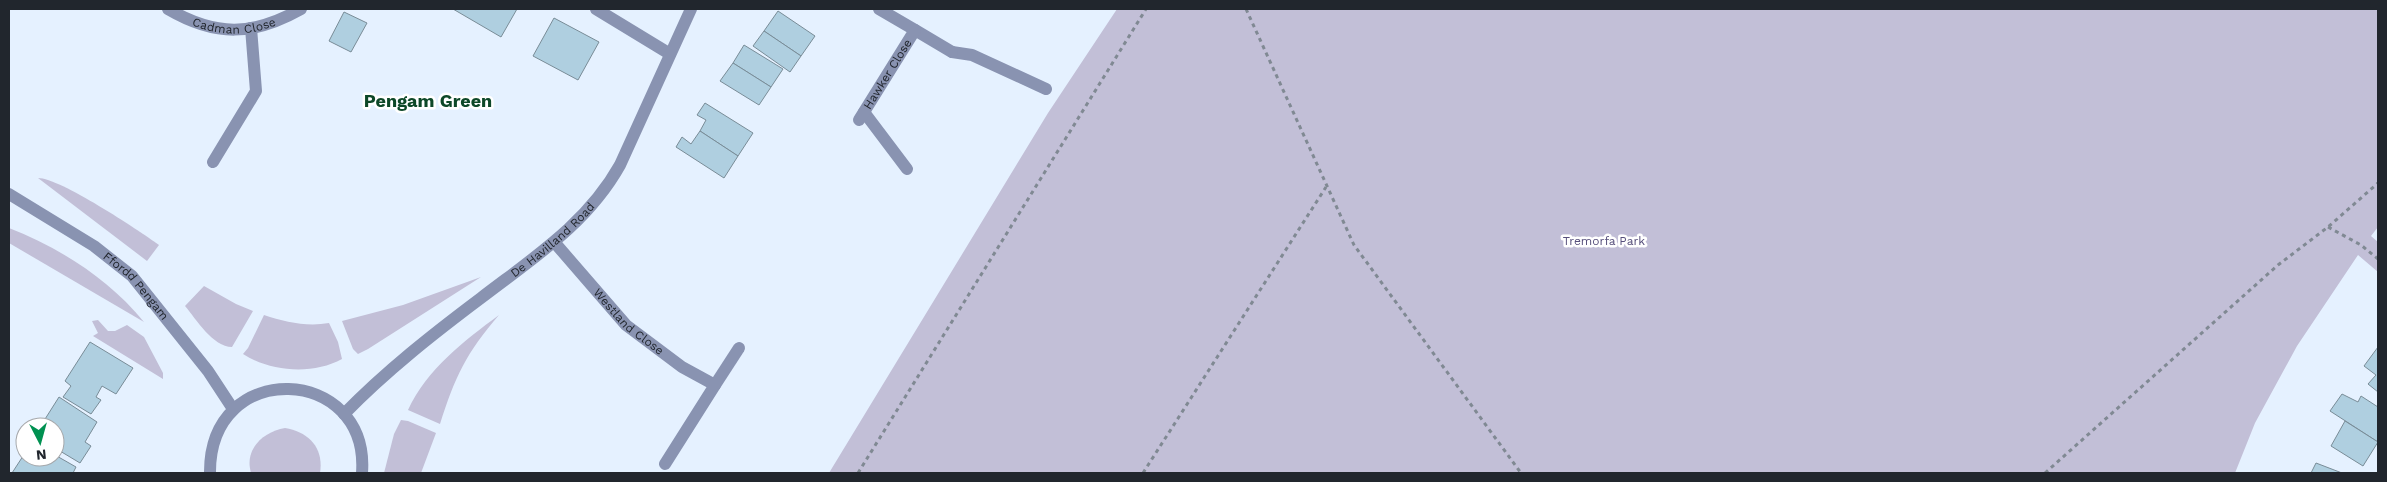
<svg xmlns="http://www.w3.org/2000/svg" width="2387" height="482" font-family="'Work Sans',sans-serif">
<rect width="100%" height="100%" fill="#e5f1ff"/>
<g fill="#c2bfd7">
<polygon points="1117,9 2378,9 2378,227 2371,236 2378,242 2378,272 2358,255 2297,346 2255,423 2235,473 829,473 1048,113"/>
<path d="M38,178C60,178 138,230 159,245L147,261Z"/>
<path d="M9,228C60,248 109,279 144,322L9,243Z"/>
<polygon points="481,277 368,349 358,354 353,349 342,321 403,305"/>
<path d="M204,286L236,304L253,311L232,347C213,347 196,319 185,306Z"/>
<path d="M264,315C285,322 307,327 329,323L338,342L342,359C313,375 271,372 243,354L248,348Z"/>
<path d="M499,315C466,353 455,377 440,424L408,410C427,369 464,341 499,315Z"/>
<polygon points="98,320 108,331 115,331 127,325 144,337 163,373 163,379 93,336 98,333 92,321"/>
<polygon points="401,420 408,421 436,433 421,473 384,473 394,434"/>
<path d="M285,428C309,432 324,448 320,473H251C244,449 263,432 285,428Z"/>
</g>
<g fill="#afcfe0" stroke="#798c97">
<polygon points="453,9 517,9 501,37"/>
<polygon points="778,11 815,36 801,56 764,31"/>
<polygon points="344,12 367,23 351,52 329,41"/>
<polygon points="554,18 599,42 578,80 533,56"/>
<polygon points="764,31 801,56 790,72 753,46"/>
<polygon points="744,45 783,69 771,87 733,63"/>
<polygon points="733,63 771,87 759,105 720,81"/>
<polygon points="705,103 753,133 738,156 700,131 706,120 697,115"/>
<polygon points="700,131 738,156 724,178 676,147 682,137 691,144"/>
<polygon points="90,342 133,368 116,394 102,386 96,397 101,400 91,414 63,397 71,386 65,381"/>
<polygon points="2378,347 2378,392 2368,384 2376,375 2364,366"/>
<polygon points="2342,394 2358,402 2361,396 2378,407 2378,442 2330,411"/>
<polygon points="59,397 97,422 85,442 91,446 80,463 55,448 55,427 40,427"/>
<polygon points="2345,421 2378,442 2363,466 2331,446"/>
<polygon points="25,453 25,457 55,457 55,455 76,467 73,473 12,473"/>
<polygon points="2316,463 2342,473 2311,473"/>
</g>
<g fill="none" stroke-linecap="round" stroke-linejoin="round">
<g stroke="#808993" stroke-width="3" stroke-dasharray="4 4" stroke-linecap="butt">
<polyline points="1246,9 1354,245 1521,473"/>
<polyline points="2328,227 2361,245 2378,259"/>
<polyline points="858,473 1146,9"/>
<polyline points="1143,473 1326,187"/>
<polyline points="2045,473 2278,265 2328,227 2378,183"/>
</g>
<g stroke="#8993b1" stroke-width="12">
<polyline points="596,9 670,54"/>
<polyline points="952,52 972,55 1046,89"/>
<polyline points="864,112 907,169"/>
<polyline points="213,162 256,91 251,28"/>
</g>
<g stroke="#8993b1" stroke-width="12">
<path id="s1" d="M168,9C216,37 253,36 301,9"/>
<polyline points="915,30 952,52"/>
<path id="s2" d="M859,120L915,30L879,9"/>
<path id="s3" d="M9,194L94,246L132,276L208,371L233,409"/>
<path id="s4" d="M555,243L626,325L682,367L715,385L665,464"/>
<polyline points="715,385 739,348"/>
<path id="s5" d="M344,414C386,371 433,334 481,298C533,258 587,224 620,165L691,9"/>
<path d="M210,473C209,357 370,365 362,473"/>
</g>
</g>
<g text-anchor="middle" stroke-width="5" stroke-linejoin="round" paint-order="stroke">
<g font-size="12" fill="#21262d" stroke="#fff">
<text dy="4" stroke="none"><textPath href="#s1" startOffset="70">Cadman Close</textPath></text>
<text dy="4" stroke="none"><textPath href="#s2" startOffset="54">Hawker Close</textPath></text>
<text dy="4" stroke="none"><textPath href="#s5" startOffset="272">De Havilland Road</textPath></text>
<text dy="4" stroke="none"><textPath href="#s3" startOffset="158">Ffordd Pengam</textPath></text>
<text dy="4" stroke="none"><textPath href="#s4" startOffset="108">Westland Close</textPath></text>
</g>
<g font-size="12" fill="#564f7b" stroke="#fff">
<text x="1604" y="245">Tremorfa Park</text>
</g>
<g font-size="18" font-weight="bold" fill="#0d4828" stroke="#fff">
<text x="428" y="107">Pengam Green</text>
</g>
</g>
<rect width="2387" height="482" fill="none" stroke="#21262d" stroke-width="20"/>
<g transform="translate(40 442) rotate(174)"><circle r="24" fill="#ffffff" stroke="#a6a8ab"/>
<path d="M0-4L9 19L0 12L-9 19Z" fill="#009151"/>
<text y="-8" font-size="14" font-weight="bold" text-anchor="middle" fill="#21262d">N</text>
</g>
</svg>
